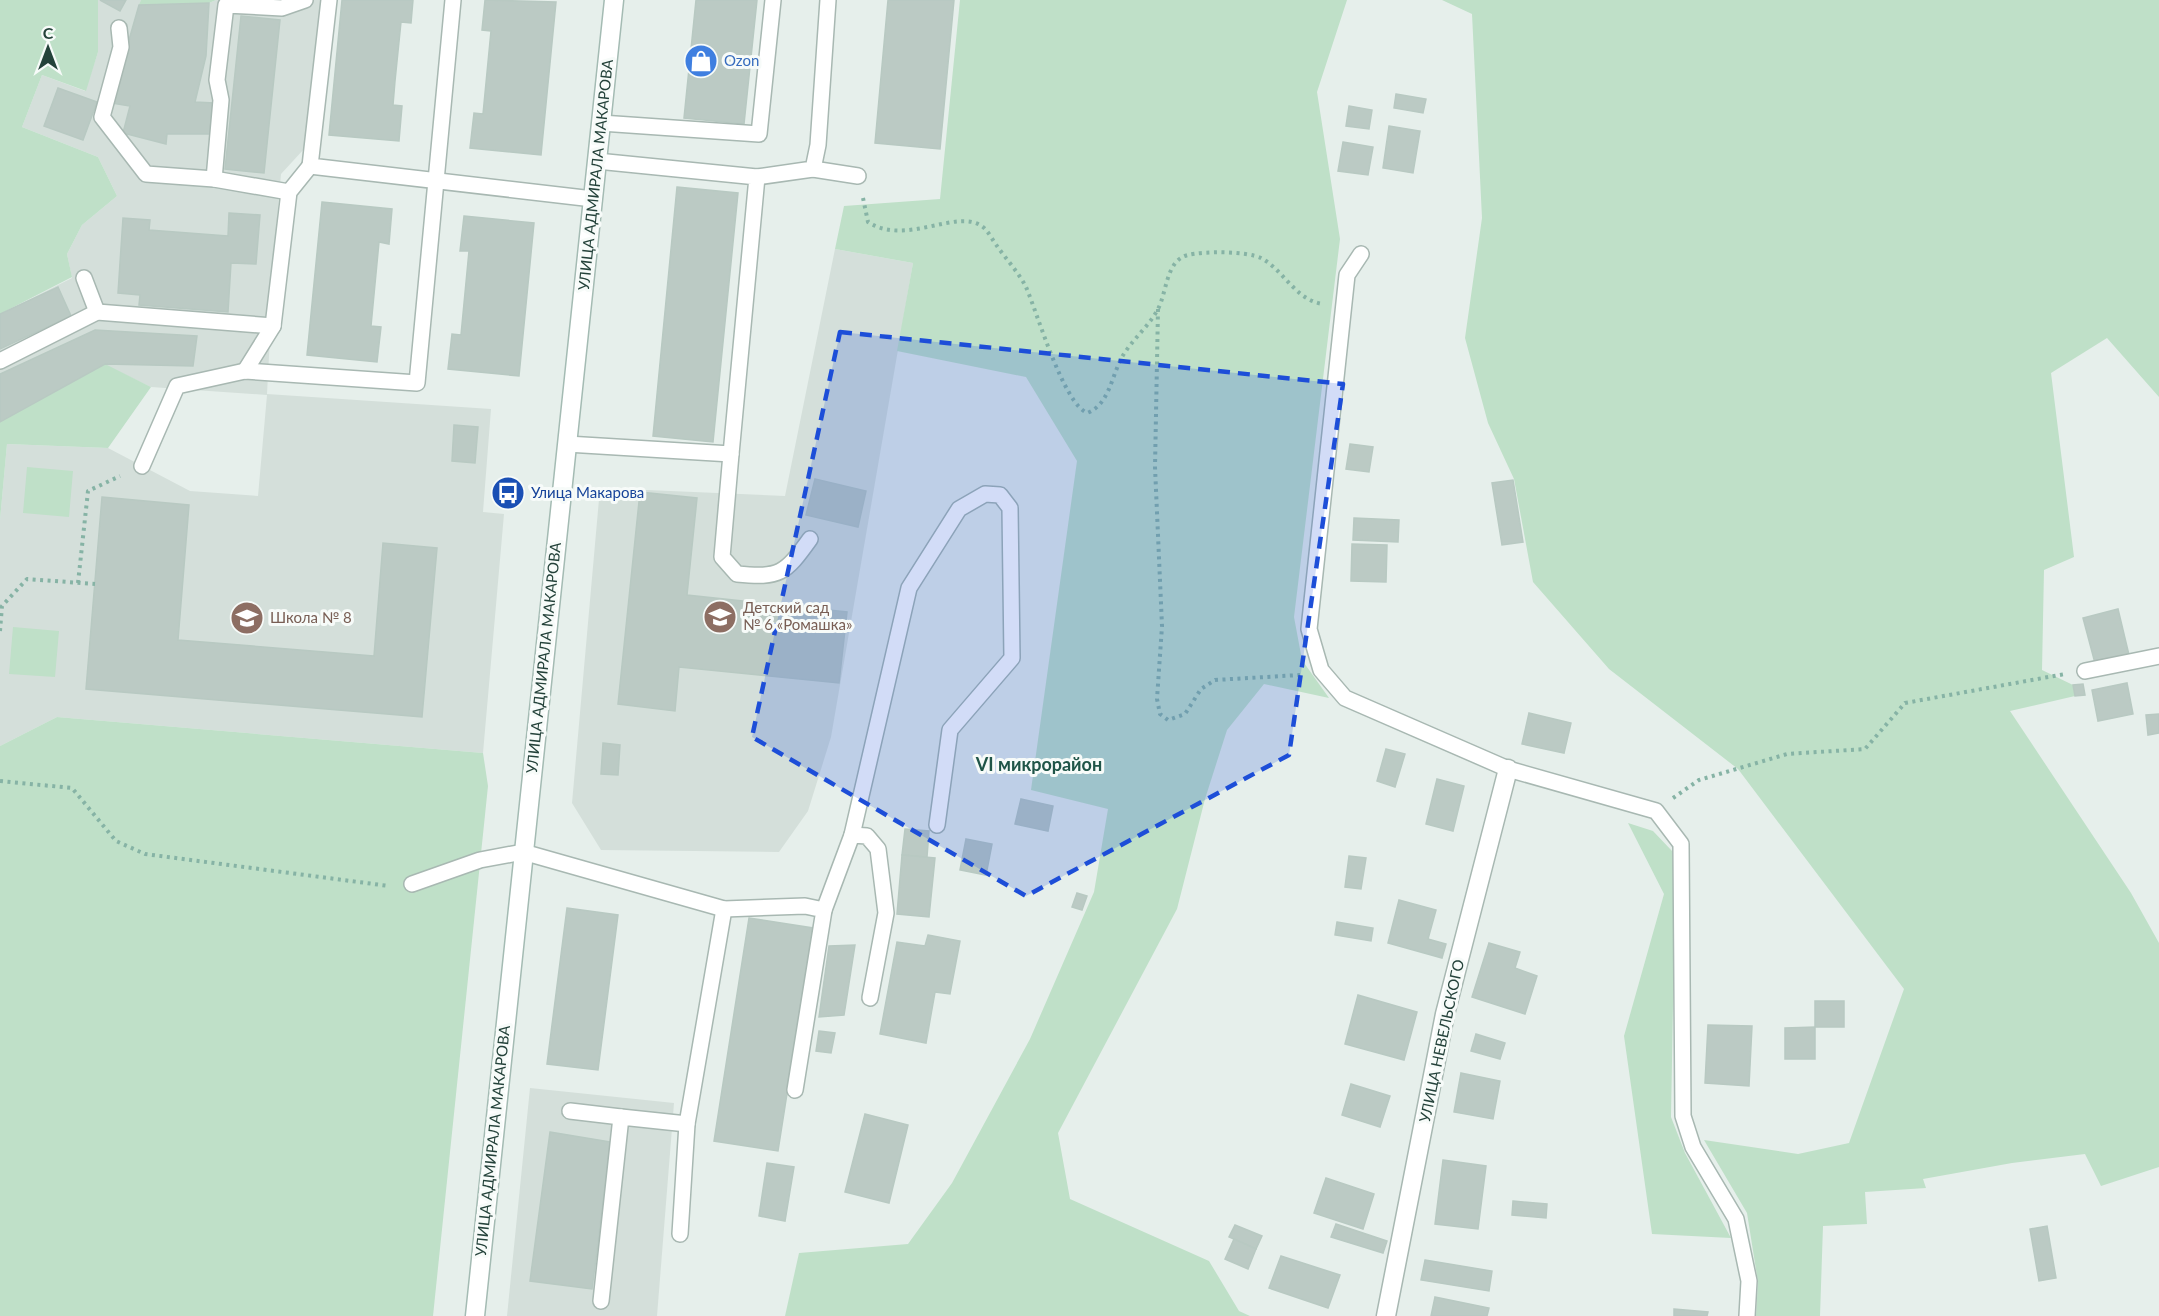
<svg xmlns="http://www.w3.org/2000/svg" width="2159" height="1316" font-family="Lato,sans-serif">
<rect width="100%" height="100%" fill="#e6efeb"/>
<g fill="#d4dfda">
<polygon points="98,0 141,0 140,5 209,3 216,0 321,0 304,149 281,174 275,242 267,394 491,409 483,512 504,514 483,753 57,717 0,746 0,520 7,444 108,448 190,491 258,496 267,395 151,387 105,365 0,422 0,314 72,278 67,254 82,225 117,196 98,157 22,127 42,75 85,91 98,52"/>
<polygon points="835,249 913,263 831,737 808,811 779,852 601,850 572,803 600,488 785,496"/>
<polygon points="530,1088 674,1103 657,1316 507,1316"/>
</g>
<g fill="#bfe0c8">
<polygon points="0,0 98,0 98,52 86,91 42,75 22,127 98,157 117,196 82,225 67,254 72,277 0,314"/>
<polygon points="141,0 216,0 209,3 139,5"/>
<polygon points="960,0 1347,0 1317,92 1340,239 1294,617 1302,660 1329,698 1264,684 1227,730 1205,799 1177,909 1058,1133 1070,1199 1209,1261 1239,1311 1250,1316 785,1316 799,1253 908,1244 952,1183 1030,1039 1094,892 1108,809 1031,790 1077,461 1026,377 897,351 913,263 835,249 844,206 940,199"/>
<polygon points="1442,0 2159,0 2159,397 2107,338 2051,373 2074,557 2044,570 2042,670 2073,685 2075,696 2010,711 2131,893 2159,943 2159,1167 2101,1186 2085,1154 2012,1163 1923,1179 1926,1188 1865,1192 1867,1224 1823,1226 1820,1316 1756,1316 1758,1282 1747,1213 1704,1140 1798,1154 1849,1143 1904,989 1738,769 1609,669 1533,582 1514,479 1488,423 1465,338 1482,218 1472,14"/>
<polygon points="105,364 151,387 108,448 7,444 0,520 0,422"/>
<polygon points="27,467 73,471 69,517 23,513"/>
<polygon points="13,627 59,631 55,677 9,674"/>
<polygon points="57,717 483,753 488,786 433,1316 0,1316 0,746"/>
<polygon points="1628,823 1653,831 1672,851 1675,893 1671,1117 1685,1153 1731,1238 1652,1234 1624,1036 1664,894"/>
</g>
<g fill="#bbcac4" stroke="#b8c9c2" stroke-width="1.5">
<polygon points="100,0 126,0 120,11"/>
<polygon points="342,0 413,0 411,23 401,22 395,81 393,105 402,106 399,141 329,135"/>
<polygon points="485,0 556,2 541,155 470,148 474,113 483,114 491,31 482,30"/>
<polygon points="696,0 757,0 744,124 684,118"/>
<polygon points="888,0 954,0 940,149 875,143"/>
<polygon points="209,3 206,56 195,102 214,103 211,134 167,134 166,144 123,133 130,106 111,103 139,5"/>
<polygon points="241,16 280,20 264,173 225,169"/>
<polygon points="58,88 97,102 83,140 44,126"/>
<polygon points="1396,94 1426,99 1423,113 1394,108"/>
<polygon points="1349,106 1372,110 1369,129 1346,126"/>
<polygon points="1389,126 1420,131 1413,173 1383,168"/>
<polygon points="1343,142 1373,147 1368,175 1338,171"/>
<polygon points="677,187 738,193 713,442 653,436"/>
<polygon points="322,202 392,209 389,244 379,242 371,326 381,327 377,362 307,355"/>
<polygon points="229,213 260,215 256,264 231,263 228,312 139,305 140,295 118,293 123,218 150,220 149,230 228,236"/>
<polygon points="464,216 534,223 519,376 448,369 452,334 461,335 469,251 460,251"/>
<polygon points="58,287 71,316 0,349 0,314"/>
<polygon points="95,330 197,336 193,366 105,364 0,422 0,374"/>
<polygon points="454,425 478,427 475,463 452,461"/>
<polygon points="1350,444 1373,447 1369,472 1346,469"/>
<polygon points="815,479 866,491 858,527 806,515"/>
<polygon points="1513,480 1523,542 1502,545 1492,483"/>
<polygon points="640,492 697,498 687,595 847,612 839,683 679,667 675,711 618,704"/>
<polygon points="102,497 189,505 178,640 374,656 383,543 437,548 422,717 86,689"/>
<polygon points="1354,518 1399,520 1398,542 1353,540"/>
<polygon points="1352,544 1387,545 1386,582 1351,581"/>
<polygon points="2118,609 2129,655 2095,663 2083,618"/>
<polygon points="2127,683 2133,714 2098,721 2092,690"/>
<polygon points="2083,684 2085,695 2075,696 2073,685"/>
<polygon points="1529,713 1571,723 1564,753 1522,744"/>
<polygon points="2159,714 2159,733 2148,735 2146,715"/>
<polygon points="603,743 620,745 618,775 601,774"/>
<polygon points="1386,749 1405,754 1395,787 1377,781"/>
<polygon points="1437,779 1464,786 1453,831 1426,824"/>
<polygon points="1021,799 1053,806 1048,831 1015,824"/>
<polygon points="905,829 929,831 927,857 902,855"/>
<polygon points="966,839 992,844 986,875 960,870"/>
<polygon points="902,855 935,858 929,917 897,914"/>
<polygon points="1349,856 1366,858 1361,889 1345,887"/>
<polygon points="1077,893 1087,896 1082,910 1072,907"/>
<polygon points="1399,900 1436,910 1428,939 1446,944 1442,958 1388,943"/>
<polygon points="567,908 618,915 598,1070 547,1064"/>
<polygon points="749,918 813,928 778,1151 714,1141"/>
<polygon points="1337,922 1373,928 1371,941 1335,935"/>
<polygon points="928,935 960,941 950,994 935,992 926,1043 880,1034 897,942 925,946"/>
<polygon points="1489,943 1520,952 1515,968 1537,976 1525,1014 1472,997"/>
<polygon points="855,945 844,1015 819,1017 829,946"/>
<polygon points="1358,995 1417,1012 1404,1060 1345,1044"/>
<rect x="1815" y="1001" width="29" height="26"/>
<polygon points="1708,1025 1752,1026 1749,1086 1705,1083"/>
<polygon points="1815,1027 1815,1059 1785,1059 1785,1028"/>
<polygon points="819,1031 835,1033 831,1053 816,1051"/>
<polygon points="1476,1034 1505,1043 1500,1059 1471,1051"/>
<polygon points="1461,1073 1500,1081 1493,1119 1454,1112"/>
<polygon points="1351,1084 1390,1096 1380,1127 1342,1115"/>
<polygon points="865,1114 908,1125 889,1203 845,1192"/>
<polygon points="550,1132 611,1142 592,1289 530,1281"/>
<polygon points="1443,1160 1486,1166 1478,1229 1435,1224"/>
<polygon points="767,1163 794,1167 785,1221 759,1216"/>
<polygon points="1326,1178 1374,1194 1363,1229 1314,1213"/>
<polygon points="1513,1201 1547,1204 1546,1218 1512,1215"/>
<polygon points="1336,1224 1387,1241 1383,1253 1331,1237"/>
<polygon points="1235,1225 1262,1236 1256,1249 1229,1237"/>
<polygon points="2047,1226 2056,1278 2039,1281 2030,1229"/>
<polygon points="1234,1239 1256,1249 1248,1269 1225,1259"/>
<polygon points="1281,1256 1340,1275 1328,1308 1269,1288"/>
<polygon points="1425,1260 1492,1271 1489,1291 1421,1280"/>
<polygon points="1435,1297 1489,1308 1487,1316 1431,1316"/>
<polygon points="1674,1309 1708,1312 1707,1316 1674,1316"/>
</g>
<g fill="none" stroke-linecap="round" stroke-linejoin="round">
<g stroke="#a8b8b2" stroke-width="18">
<g id="lane">
<polyline points="329,0 310,166 593,199"/>
<polyline points="119,28 121,47 102,117 146,174 214,179 289,192"/>
<polyline points="601,123 759,134 773,0"/>
<polyline points="813,169 858,176"/>
<polyline points="757,177 813,169 818,145 828,0"/>
<polyline points="214,179 221,100 217,80 226,5 282,8 305,0"/>
<polyline points="1361,254 1347,275 1309,629 1321,670 1345,698 1508,769 1656,811 1681,844 1683,1116 1693,1147 1736,1219 1749,1281 1747,1316"/>
<polyline points="84,278 97,312"/>
<polyline points="0,361 97,312 273,326"/>
<polyline points="245,371 273,326 289,192 310,166"/>
<polyline points="567,444 731,454 757,177 597,161"/>
<path d="M731,454L722,557L737,574C780,578 785,574 810,539"/>
<polyline points="142,466 177,386 245,371 417,383 453,0"/>
<polyline points="2085,671 2159,656"/>
<polyline points="852,835 909,588 959,509 985,494 1000,495 1010,508 1012,658 950,730 937,825"/>
<polyline points="412,884 480,860 523,852 724,909 805,906 824,910 795,1090"/>
<polyline points="824,910 852,835 867,836 878,849 886,913 870,998"/>
<polyline points="570,1111 621,1117"/>
<polyline points="680,1234 687,1124 724,909"/>
<polyline points="601,1301 621,1117 687,1124"/>
</g>
</g>
<g stroke="#a8b8b2" stroke-width="21">
<polyline id="street" points="1386,1316 1445,1014 1508,769"/>
</g>
<g stroke="#a4bbb3" stroke-width="21">
<polyline id="secondary" points="475,1316 614,0"/>
</g>
<g stroke="#86b3a5" stroke-width="4" stroke-dasharray="3 4.5" stroke-linecap="butt">
<path d="M863,198L868,222C906,247 958,207 983,227C989,232 993,241 997,246C1006,259 1019,273 1026,287C1038,315 1063,402 1087,413C1108,405 1111,380 1120,361C1129,342 1148,328 1158,309C1167,292 1166,260 1188,255C1204,251 1246,251 1261,258C1284,270 1295,300 1323,304"/>
<polyline points="1158,309 1155,467 1162,626 1157,699 1160,714 1168,720 1185,714 1201,689 1215,680 1300,675"/>
<polyline points="78,583 88,491 120,476"/>
<polyline points="0,631 2,606 27,579 95,584"/>
<polyline points="0,781 72,788 116,841 145,854 389,886"/>
<polyline points="1673,798 1699,780 1787,754 1865,749 1905,703 2065,674"/>
</g>
<use href="#lane" stroke="#fff" stroke-width="15"/>
<use href="#street" stroke="#fff" stroke-width="18"/>
<use href="#secondary" stroke="#fff" stroke-width="18"/>
</g>
<path fill="#1d4ed8" fill-opacity="0.2" stroke="#1d4ed8" stroke-width="4.5" stroke-dasharray="12 8" stroke-linejoin="round" d="M840,332L1343,384L1289,755L1026,896L752,737Z"/>
<defs>
<g id="shop-disc" transform="scale(1.725)"><circle r="9.5" fill="#3f7fe0" stroke="#f7fbf9"/><path d="M-5-2.5h2.3a2.7 3.5 0 0 1 5.4 0H5L5.5 6h-11ZM-1.5-2.5h3a1.5 2.3 0 0 0-3 0Z" fill="#fff"/></g>
<g id="bus-disc" transform="scale(1.725)"><circle r="9.5" fill="#1a4fb4" stroke="#f7fbf9"/><path d="M-5-6H5V4H4V6H2V4H-2V6H-4V4H-5ZM-3.5-4V0h7V-4ZM-3.5 1.2v1.5H-2V1.2ZM2 1.2v1.5H3.5V1.2Z" fill="#fff"/></g>
<g id="school-disc" transform="scale(1.725)"><circle r="9.5" fill="#8d6e63" stroke="#f7fbf9"/><path d="M0-5L7-2L0 1L-7-2ZM-4 1L0 2.5L4 1V4Q0 6-4 4Z" fill="#fff"/></g>
</defs>
<g fill-rule="evenodd">
<use href="#shop-disc" x="701" y="61"/>
<use href="#bus-disc" x="508" y="493"/>
<use href="#school-disc" x="720" y="617"/>
<use href="#school-disc" x="247" y="618"/>
</g>
<g text-anchor="middle" stroke-width="6" stroke-linejoin="round" paint-order="stroke">
<g font-size="15" fill="#366cbe" stroke="#f7fbf9" text-anchor="start">
<text x="724" y="66">Ozon</text>
</g>
<g font-size="15" fill="#24423a" stroke="#f7fbf9">
<text transform="translate(596 175) rotate(-84)" y="5">УЛИЦА АДМИРАЛА МАКАРОВА</text>
<text transform="translate(544 658) rotate(-84)" y="5">УЛИЦА АДМИРАЛА МАКАРОВА</text>
<text transform="translate(1442 1041) rotate(-78)" y="5">УЛИЦА НЕВЕЛЬСКОГО</text>
<text transform="translate(493 1141) rotate(-84)" y="5">УЛИЦА АДМИРАЛА МАКАРОВА</text>
</g>
<g font-size="15" fill="#164399" stroke="#f7fbf9" text-anchor="start">
<text x="531" y="498">Улица Макарова</text>
</g>
<g font-size="15" fill="#785e54" stroke="#f7fbf9" text-anchor="start">
<text x="743" y="613">Детский сад<tspan x="743" dy="17">№ 6 «Ромашка»</tspan></text>
<text x="270" y="623">Школа № 8</text>
</g>
<g font-size="18" font-weight="bold" fill="#1f5548" stroke="#f7fbf9">
<text x="1039" y="771">VI микрорайон</text>
</g>
</g>
<g transform="translate(48 48)" stroke="#f7fbf9" stroke-width="4.5" paint-order="stroke">
<path d="M0-4.5L10 22L0 15L-10 22Z" fill="#24423a"/>
<text y="-9" font-size="16" font-weight="bold" text-anchor="middle" fill="#24423a">С</text>
</g>
</svg>
